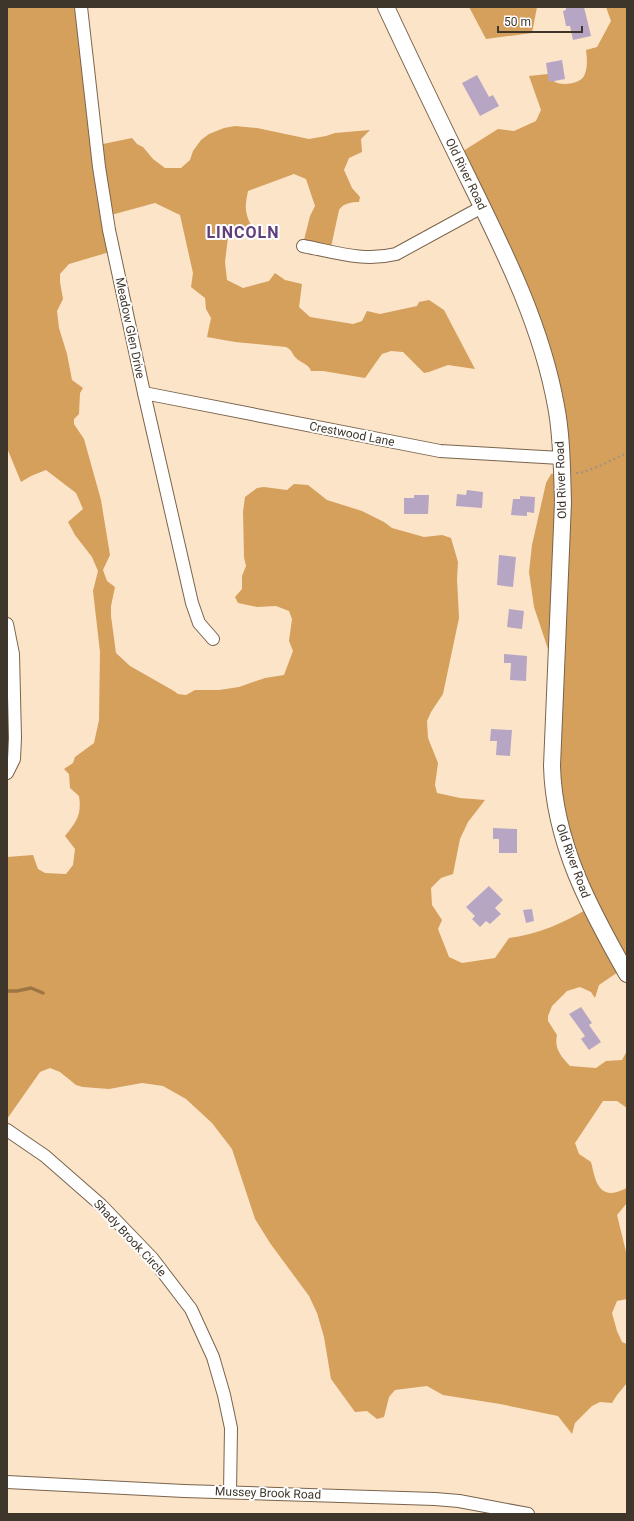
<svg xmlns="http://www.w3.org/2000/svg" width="634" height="1521" font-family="Roboto,sans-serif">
<rect width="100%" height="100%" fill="#fce4c8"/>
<g fill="#d59f5c">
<path d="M7,7H84L100,141L103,144L132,138L137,144L143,147L153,159L165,168H181L190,160L193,151L201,140L209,134L224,128L235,126L257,128L309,139L326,136L335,133L370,130L361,139L362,152L349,158L344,170L352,188L360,197L359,202C352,202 343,203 339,210L331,247L304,240L310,216L315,206L306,179L294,174L248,191C245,206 244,212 252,227L236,228L228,237L225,262L227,280L243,288L269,281L275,273L285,280L302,284L299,307L310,317L353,324L362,321L367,311L380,314L417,306L419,302L429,300L444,310L475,369L448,365L429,372L424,373L403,352L391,351L382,354L365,378L323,371H311C308,363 300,363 295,357C291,352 293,351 286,347L235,342L207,337L211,318L206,309L205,298L191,287L193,273L180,215L155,203L111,215L113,251L69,264L60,274V282L63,299L57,311L59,328L67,354L72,380L83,388L80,393L79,414L74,419V424L84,439L101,500L110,555L103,570L107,581L115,587L111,606V616L116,653L130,666L174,691L178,694L186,695L195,690H219L239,687L265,678L284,675L293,651L289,641L292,619L289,611L276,606L257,607L238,603L235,597L242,589V576L246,566L244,557L243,512L245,497L257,488L264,487L287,490L294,484L308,485L327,500L362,511L384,522L392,528L424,537L442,535L451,538L458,562L457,579L459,618L443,694L431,712L427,721L428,738L438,763L435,785L437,793L460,798L485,800L468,822L460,839L453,874L441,878L431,888L432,905L442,920L438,929L449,957L462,963L495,958L509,938C539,934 563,923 589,908L560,821L551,658L534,607L529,572L532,545L546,483L551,474L562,472L558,398L460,153L498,129L514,131L536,121L541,110L529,76L548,74C550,76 552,80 555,82C562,86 580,84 584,76C588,68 587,58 586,50L597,47L611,21L606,7H627V976L621,970L599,985L595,998L591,992L580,987L567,991L552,1006L548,1016V1021L557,1035C554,1049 561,1056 570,1066L596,1068L606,1061L622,1060L627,1051V1108L617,1101H603L575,1143L579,1154L591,1162C594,1173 596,1193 611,1193C616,1193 622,1190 627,1188V1203L617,1215L627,1256V1299L617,1301L612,1313L617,1331L622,1342L627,1344V1383L617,1395L612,1403L600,1402L592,1406L575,1423L572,1434L558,1416L500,1404L443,1395L427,1386L395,1390L389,1397L384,1417L377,1419L367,1411L355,1412L331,1379L324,1337L317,1313L309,1296L270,1243L255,1219L232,1149L212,1123L186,1099L163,1086L142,1083L109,1089L83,1087L76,1085L60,1072L50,1068L40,1072L7,1119V857L33,855L38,869L45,873L66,874L73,865L75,849L65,836C76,822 82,815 79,796L70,788L69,774L64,769L73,763L75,757L94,743L99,720L100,652L93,591L98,571L92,557L75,535L68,522L83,509L76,493L46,470L31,476L21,482L7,448Z"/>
<polygon points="469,7 537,7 532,33 486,39"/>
</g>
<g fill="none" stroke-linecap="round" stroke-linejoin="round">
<polyline stroke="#9e7644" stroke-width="3.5" points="7,991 17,991 31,988 43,993"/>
</g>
<g fill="#b6a6c4">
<polygon points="566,7 584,7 591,36 573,40 570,26 566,26 563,11 566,10"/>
<polygon points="562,60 565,79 549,82 546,63"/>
<polygon points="477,75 489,97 493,95 499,106 480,116 462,83"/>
<polygon points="467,490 483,492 482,508 456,506 457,494 466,495"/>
<polygon points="414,495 429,495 428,514 404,514 404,498 414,498"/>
<polygon points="520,496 535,497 534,513 527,512 527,516 511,515 513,499 520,499"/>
<polygon points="499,555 516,557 513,587 497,585"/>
<polygon points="509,609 524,611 522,629 507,627"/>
<polygon points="504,654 527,656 526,681 510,680 511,663 504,663"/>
<polygon points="491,729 512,730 510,756 496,755 497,741 490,741"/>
<polygon points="493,828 517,829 517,853 499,853 499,839 493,839"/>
<polygon points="489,886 503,900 495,908 501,914 490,924 486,921 480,927 472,919 475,916 466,907"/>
<polygon points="532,909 534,921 526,923 523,910"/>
<polygon points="581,1007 592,1023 589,1025 601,1042 589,1050 581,1039 585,1036 569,1014"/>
</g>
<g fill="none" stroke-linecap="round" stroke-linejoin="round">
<g stroke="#7a644c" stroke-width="14">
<g id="minor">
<polyline points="81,7 99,167 109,230 144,393 192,603 199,623 213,639"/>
<path d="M303,246C335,252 363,262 396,254L482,207"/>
<polyline points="144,393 440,451 561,458"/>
<polyline points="7,624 13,654 15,738 14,759 7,773"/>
<polyline points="7,1130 45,1156 101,1205 152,1258 191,1309 213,1357 224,1395 231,1428 230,1492"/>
<polyline points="7,1482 184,1491 435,1499 459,1501 528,1514"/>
</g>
</g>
<g stroke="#7a644c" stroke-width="18">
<path id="major" d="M386,7C414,67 443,127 472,186C507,257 542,328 556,406C562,436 562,471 563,502L552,766C554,843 590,909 627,974"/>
</g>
<polyline stroke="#a1917d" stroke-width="2" stroke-dasharray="2 3" stroke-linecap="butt" points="576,473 580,473 602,465 627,453"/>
<use href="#minor" stroke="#fff" stroke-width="12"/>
<use href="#major" stroke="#fff" stroke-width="16"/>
</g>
<g text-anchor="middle" stroke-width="4" stroke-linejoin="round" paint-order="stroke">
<g font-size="12" fill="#3f362b" stroke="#fff">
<text transform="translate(466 174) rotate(64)" y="4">Old River Road</text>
<text transform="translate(130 328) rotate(78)" y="4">Meadow Glen Drive</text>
<text transform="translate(352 434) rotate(11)" y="4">Crestwood Lane</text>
<text transform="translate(561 480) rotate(-92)" y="4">Old River Road</text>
<text transform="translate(573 861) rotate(70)" y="4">Old River Road</text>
<text transform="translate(130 1238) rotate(47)" y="4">Shady Brook Circle</text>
<text transform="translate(268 1493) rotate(2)" y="4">Mussey Brook Road</text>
</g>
<g font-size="16" font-weight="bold" letter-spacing="1" fill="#5f3e79" stroke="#fff">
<text x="243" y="238">LINCOLN</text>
</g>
</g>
<rect width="634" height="1521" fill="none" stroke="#3f362b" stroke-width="16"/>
<path d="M498 26v6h84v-6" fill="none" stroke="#3f362b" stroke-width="2"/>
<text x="504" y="26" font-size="12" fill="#3f362b" stroke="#ffffff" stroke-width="3" paint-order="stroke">50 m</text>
</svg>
